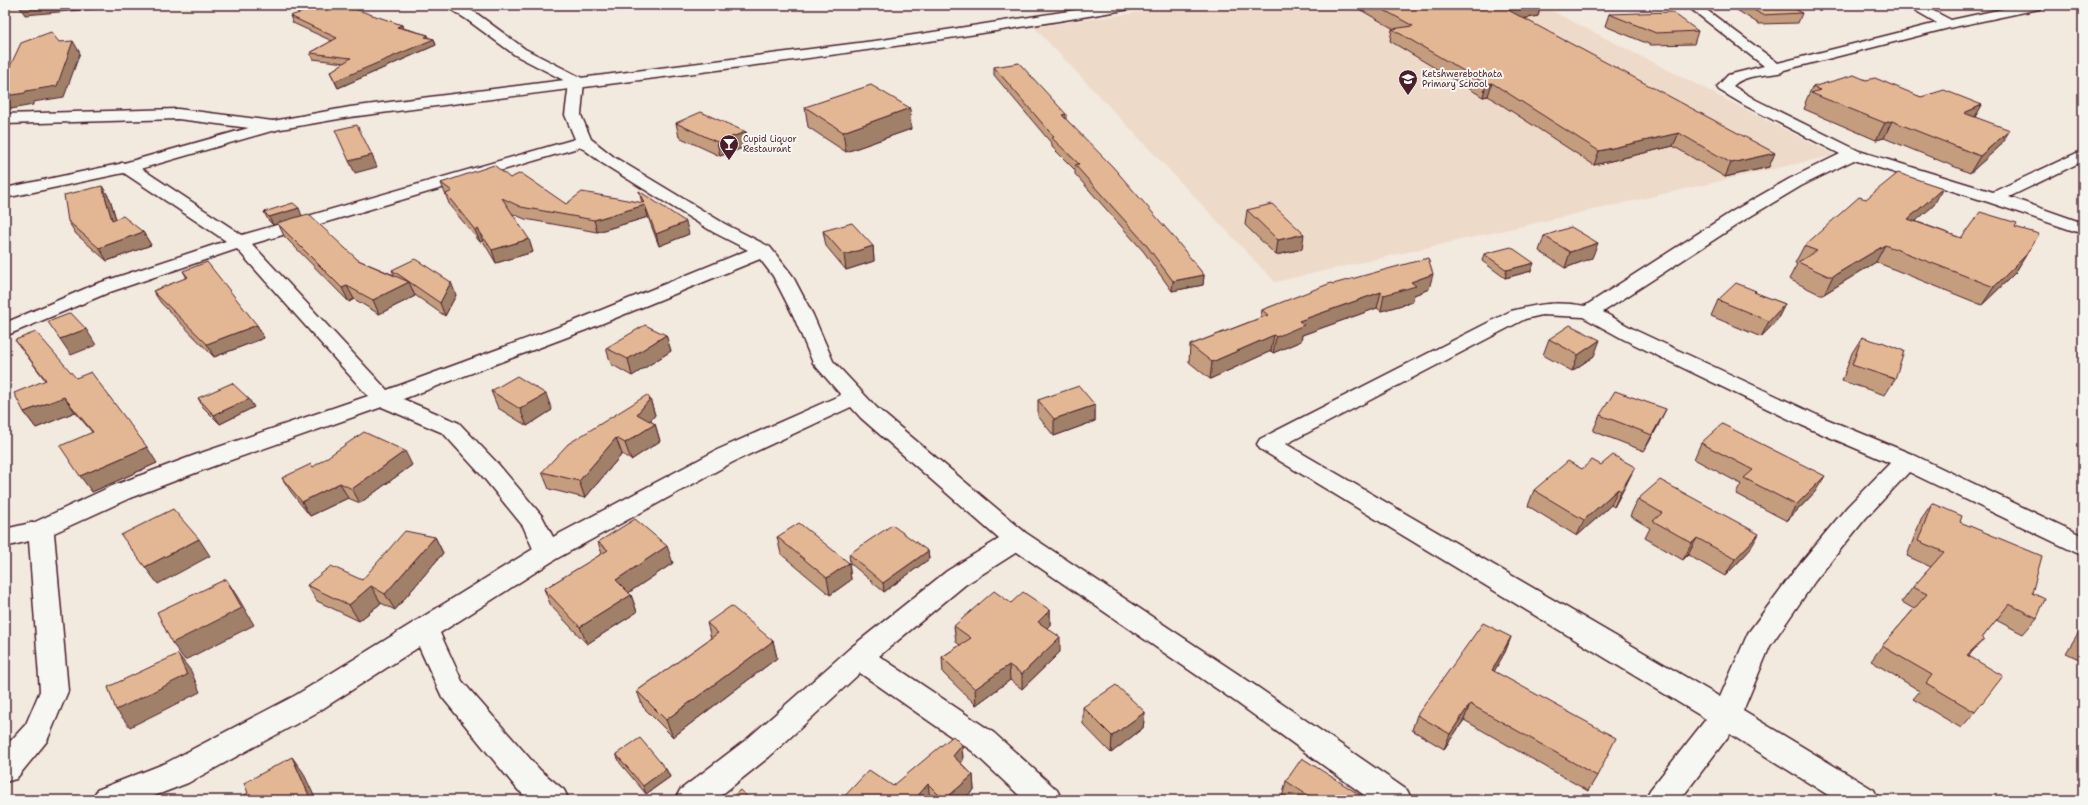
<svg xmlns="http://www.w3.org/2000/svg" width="2088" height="805" font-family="'Shantell Sans',sans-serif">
<rect width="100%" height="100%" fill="#f2e9df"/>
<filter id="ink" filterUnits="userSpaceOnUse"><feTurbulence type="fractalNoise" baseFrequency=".025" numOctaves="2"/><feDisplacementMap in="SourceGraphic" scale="8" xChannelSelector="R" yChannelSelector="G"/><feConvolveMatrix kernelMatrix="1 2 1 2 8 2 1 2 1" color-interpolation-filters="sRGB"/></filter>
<g filter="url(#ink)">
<polygon fill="#eedac8" points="1192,5 1540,5 1835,155 1275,282 1034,27"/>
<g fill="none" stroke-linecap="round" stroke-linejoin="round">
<g stroke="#4a1f2b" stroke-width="3">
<g id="minor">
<path d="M444,5H460L476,13L525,49L582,78L584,81L581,115L591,139L614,157L725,224L770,247L792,275L813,315L833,361L877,408L1026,533L1256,686L1407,790L1412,800H1371L1236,702L1017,552L965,585L879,656L994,733L1057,790L1062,800H1024L972,751L860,673L769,757L715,800H675L680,790L747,739L849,649L947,571L999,539L861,418L851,407L733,462L556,559L440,633L462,681L540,770L564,790L569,800H530L518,790L442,697L419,647L316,713L188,783L144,800H92L97,790L166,763L296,695L533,549L523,526L483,477L443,433L382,407L211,467L130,498L54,533L68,691L47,741L16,779L5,782V747L26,724L40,691L29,541L5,547V529L35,522L112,486L195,455L368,396L237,249L110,292L5,336V323L96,284L226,241L121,171L119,167L121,163H133L242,235L575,139L565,115L569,83L515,55L466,19ZM581,147L602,163L713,232L748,250L572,322L387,390L252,244ZM760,259L773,276L793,315L813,363L841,395L717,450L553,537L542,516L499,465L459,423L403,399L586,330Z"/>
<path d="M1686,5H1700L1778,63L1937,23L1906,5H1922L1951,20L2021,5H2045L2039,9L1949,28L1784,70L1782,72C1767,76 1745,74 1733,86L1756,100L1859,151L1993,192L2083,150V161L2009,197L2083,223V234L1988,202L1854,160L1801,186L1746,219L1603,312L1637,331L1817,415L1914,455L2083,536V556L1909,472L1865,519L1815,581L1770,646L1743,711L1874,790L1879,800H1836L1730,734L1680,800H1645L1650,790L1706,719L1260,449L1257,444L1260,439L1511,311C1539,304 1556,301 1585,306L1733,211L1789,179L1840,154L1746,106L1719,90L1717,87L1728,75L1764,66ZM1542,315L1583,317L1623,339L1801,425L1890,463L1847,507L1797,567L1748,633L1720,697L1286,444L1525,319Z"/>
<polygon points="178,109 273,121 279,123 281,126 279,129 273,131 178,119 5,124 5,114"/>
</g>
</g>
<g stroke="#4a1f2b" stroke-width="3">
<path id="tertiary" d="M1107,5H1136L1130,9C871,54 610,83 350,117L275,130L133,171L5,198V188L124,163L273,121L350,107L882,40Z"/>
</g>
<use href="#minor" fill="#f6f6f2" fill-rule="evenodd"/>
<use href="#tertiary" fill="#f6f6f2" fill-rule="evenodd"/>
</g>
<g fill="#c49d7f" stroke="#4a1f2b">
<polygon points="1359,5 1541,5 1538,16 1524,19 1769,167 1725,177 1673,146 1594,165 1488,96 1483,97 1390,41 1392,29 1394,29 1359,9"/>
<polygon points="1729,5 1789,5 1802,13 1798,23 1759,24"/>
<polygon points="1609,14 1698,31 1694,44 1651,45 1605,26"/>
<polygon points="290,16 402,25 403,28 428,35 429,38 434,39 436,45 338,88 330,72 344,63 313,59 310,53 332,41 293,23"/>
<polygon points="994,67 1066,119 1204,275 1203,285 1172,291 1144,252 1075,174 1075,170 1052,147 1052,144 994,75"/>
<polygon points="1866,80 1921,97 1982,105 1975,117 2000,146 1970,173 1884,138 1876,140 1804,109 1806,104 1805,103 1812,87"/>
<polygon points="805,107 911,129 846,152 808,127"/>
<polygon points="676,123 746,132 748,146 720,156 679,137"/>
<polygon points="510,178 566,204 642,203 639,191 689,234 659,246 648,217 597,232 525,219 511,213 533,252 496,263 483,241 480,242 450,206 441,183"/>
<polygon points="102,186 110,199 116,219 143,232 151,245 107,261 76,234 68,221"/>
<polygon points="1866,199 1934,205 1915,221 1961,238 2015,227 2026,255 2015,273 1982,305 1876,262 1824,294 1819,294 1789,279 1797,264 1795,263 1804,246"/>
<polygon points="1247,210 1302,249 1276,255 1245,225"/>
<polygon points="264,212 302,215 358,260 394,275 392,270 456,295 445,316 415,295 415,296 379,314 354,299 349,302 284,236 278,223 273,225 268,220"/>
<polygon points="823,231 873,246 874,261 846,270 826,246"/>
<polygon points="1544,236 1592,258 1565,268 1539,251"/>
<polygon points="1484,254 1531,271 1505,278 1482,261"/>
<polygon points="183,271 257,325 264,338 214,357 161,303 153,291 187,278"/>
<polygon points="1333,284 1429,289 1414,295 1412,302 1381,311 1377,308 1302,335 1301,341 1273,353 1271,351 1210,379 1189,362 1190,345 1260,318 1262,310"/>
<polygon points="1756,291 1755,293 1785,304 1777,320 1761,337 1711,316 1718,300"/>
<polygon points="666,335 671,351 632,376 611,364 606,348"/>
<polygon points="1862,337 1895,379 1885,395 1842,381 1852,353"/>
<polygon points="1549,339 1594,356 1572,371 1543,355"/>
<polygon points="15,340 76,378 157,463 92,492 92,432 75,412 36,428 24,412 45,380"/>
<polygon points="491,391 552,410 527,426 498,408"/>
<polygon points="198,398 254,407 220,424 203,407"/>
<polygon points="650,399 655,415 650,421 655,424 660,441 631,460 622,454 585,498 549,489 542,472"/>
<polygon points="1038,400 1095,405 1095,421 1054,436 1038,416"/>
<polygon points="1600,415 1658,426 1644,451 1593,431"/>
<polygon points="1701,443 1815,492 1787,521 1736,494 1741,484 1694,459"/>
<polygon points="412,465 360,503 348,498 310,516 291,492 282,478 313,467"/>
<polygon points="1582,469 1627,483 1614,507 1611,505 1577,536 1528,506 1534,490"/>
<polygon points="1638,499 1749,551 1725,576 1688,555 1683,560 1645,538 1650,528 1630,516"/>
<polygon points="1932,503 1960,522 2032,593 2037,618 2023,634 1996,620 1982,638 1969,656 1975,712 1961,728 1913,699 1920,691 1871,661 1882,646 1914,609 1902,602 1913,587 1931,567 1907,556 1921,519"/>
<polygon points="435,537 443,553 395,610 381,603 359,621 317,601 307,585 362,580"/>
<polygon points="777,537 849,563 851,580 830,595 781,554"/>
<polygon points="598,542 673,563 628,593 631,595 637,612 587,644 551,606 544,589 602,554"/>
<polygon points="928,551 929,559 884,592 850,563 849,554"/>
<polygon points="1011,603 1050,610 1050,625 1047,628 1060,652 1022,689 1010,680 976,705 943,673 942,657 960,645 956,642 954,626"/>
<polygon points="707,623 773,641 777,658 673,737 643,707 637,691 711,638"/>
<polygon points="2083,625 2083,661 2066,653"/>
<polygon points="1511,637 1505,652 1494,671 1597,776 1588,791 1464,720 1444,749 1412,730 1417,715"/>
<polygon points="1083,707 1145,712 1143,728 1111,753 1083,724"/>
<polygon points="962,745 963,760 961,763 973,775 974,790 962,800 931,800 930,799 929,800 841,800 893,786"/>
<polygon points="616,754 666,769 670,777 646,794 620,763"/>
<polygon points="1286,781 1368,800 1285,800 1282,798"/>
</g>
<g fill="#a08068" stroke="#4a1f2b">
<polygon points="26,5 138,5 25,15 19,6"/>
<polygon points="1537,5 1541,5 1538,16 1505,22 1508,10"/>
<polygon points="402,25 404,32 397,27"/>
<polygon points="428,35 430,40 434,39 436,45 338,88 335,81"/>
<polygon points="73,41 80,53 64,97 33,102 33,105 5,110 5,96 26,91"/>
<polygon points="1492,83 1488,96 1483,97 1486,84"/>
<polygon points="1982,105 1972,122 1964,113"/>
<polygon points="910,108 911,129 846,152 843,132"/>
<polygon points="1066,114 1066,123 1062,115"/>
<polygon points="1892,121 1884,138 1876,140 1885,123"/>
<polygon points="2010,130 2000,146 1970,173 1980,156"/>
<polygon points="746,132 748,146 720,156 717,142"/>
<polygon points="1679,133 1673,146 1594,165 1599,151"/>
<polygon points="1775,153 1769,167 1725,177 1731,163"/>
<polygon points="372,155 377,167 355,173 349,161"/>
<polygon points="102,186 110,199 120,233 112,220"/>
<polygon points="1943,188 1934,205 1899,236 1908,219"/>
<polygon points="645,205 648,217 597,232 594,220"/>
<polygon points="299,208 302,216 273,225 269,217"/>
<polygon points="686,222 689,234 659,246 656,234"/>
<polygon points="478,229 483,241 480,242 475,230"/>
<polygon points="143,232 151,245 107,261 99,248"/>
<polygon points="1304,234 1302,249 1276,255 1278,240"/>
<polygon points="529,239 533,252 496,263 492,250"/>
<polygon points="1598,243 1592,258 1565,268 1570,252"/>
<polygon points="1885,245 1876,262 1824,294 1833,276"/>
<polygon points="873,246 874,261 846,270 844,255"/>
<polygon points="2026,255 2015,273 1982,305 1994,287"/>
<polygon points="1534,263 1531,271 1505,278 1507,270"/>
<polygon points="1433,274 1429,289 1414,295 1412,302 1381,311 1384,295 1411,282"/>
<polygon points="1204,275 1203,285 1172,291 1173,281"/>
<polygon points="409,282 415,296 379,314 373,300"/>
<polygon points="451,282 456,295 445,316 440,303"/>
<polygon points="347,286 354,299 349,302 342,288"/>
<polygon points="1381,292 1377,308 1302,335 1301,341 1273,353 1276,337 1299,321"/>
<polygon points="1785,304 1777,320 1761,337 1769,321"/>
<polygon points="257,325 264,338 214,357 207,344"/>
<polygon points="86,329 96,345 71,355 60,339"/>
<polygon points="666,335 671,351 632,376 628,359"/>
<polygon points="1274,335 1271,351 1210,379 1212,362"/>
<polygon points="1600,340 1594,356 1572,371 1578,355"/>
<polygon points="546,394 552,410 527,426 520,409"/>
<polygon points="64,397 75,412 36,428 24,412"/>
<polygon points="249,399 254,407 220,424 214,415"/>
<polygon points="650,399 655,415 642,430 637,414"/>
<polygon points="1095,405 1095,421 1054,436 1054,419"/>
<polygon points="1666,409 1658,426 1644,451 1652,435"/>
<polygon points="655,424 660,441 631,460 625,443"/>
<polygon points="616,438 622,454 585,498 579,481"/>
<polygon points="147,447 157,463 92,492 80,476"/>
<polygon points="405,451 412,465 360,503 352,489"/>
<polygon points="1635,467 1627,483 1614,507 1621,491"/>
<polygon points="1825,476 1815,492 1787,521 1796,505"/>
<polygon points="340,483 348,498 310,516 302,502"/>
<polygon points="1618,489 1611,505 1577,536 1584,520"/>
<polygon points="1759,534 1749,551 1725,576 1735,559"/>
<polygon points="435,537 443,553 395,610 385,594"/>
<polygon points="1697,538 1688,555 1683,560 1692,543"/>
<polygon points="199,539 210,556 158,584 145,567"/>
<polygon points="667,546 673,563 622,597 616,580"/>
<polygon points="928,551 929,559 884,592 883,583"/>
<polygon points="849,563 851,580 830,595 827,578"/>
<polygon points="226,579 237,596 254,625 185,660 172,643"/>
<polygon points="371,586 381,603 359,621 349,605"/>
<polygon points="631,595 637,612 587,644 580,627"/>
<polygon points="1050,610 1050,625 1038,637 1038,622"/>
<polygon points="1060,637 1060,652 1022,689 1022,674"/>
<polygon points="1511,637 1505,652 1486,686 1492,670"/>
<polygon points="1984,639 1970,654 1954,671 1967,655"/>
<polygon points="773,641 777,658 673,737 666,720"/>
<polygon points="178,654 191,671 200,692 130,727 116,710"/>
<polygon points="1009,665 1010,680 976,705 975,689"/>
<polygon points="1470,704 1464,720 1444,749 1450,734"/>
<polygon points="1145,712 1143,728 1111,753 1112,736"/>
<polygon points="962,745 963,760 954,771 953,756"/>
<polygon points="292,757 303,772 316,800 311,800"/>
<polygon points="666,769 670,777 646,794 643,786"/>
<polygon points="973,775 974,790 962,800 944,800"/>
<polygon points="928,784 930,799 929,800 914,800"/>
</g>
<g fill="#e4b794" stroke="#4a1f2b">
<polygon points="324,5 343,5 402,25 397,27 428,35 425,37 434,39 335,81 330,72 351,58 310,53 337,38 290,16"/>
<polygon points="1375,5 1537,5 1508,10 1775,153 1731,163 1679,133 1599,151 1492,83 1486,84 1392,29 1413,26"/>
<polygon points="1746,5 1789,5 1802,13 1762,15"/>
<polygon points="1672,12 1698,31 1656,33 1609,14"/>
<polygon points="51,32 59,42 73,41 57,86 26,91 25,93 5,96 5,77 21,43"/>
<polygon points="1019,63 1066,114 1062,115 1112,166 1172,235 1204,275 1173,281 1144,242 1075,165 1079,164 1052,138 1054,137 994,67"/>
<polygon points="1854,75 1866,80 1875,78 1921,97 1944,90 1982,105 1964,113 2010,130 1980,156 1892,121 1885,123 1811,93 1820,90 1812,87"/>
<polygon points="871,85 910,108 843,132 805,107"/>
<polygon points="701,112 746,132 717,142 676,123"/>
<polygon points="357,125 372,155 349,161 335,130"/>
<polygon points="494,165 510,178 521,173 566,204 582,192 644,203 639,191 686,222 656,234 645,205 594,220 521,207 502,198 529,239 492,250 478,229 475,230 446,194 452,191 441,183"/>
<polygon points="1898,173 1943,188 1908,219 1961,238 1980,212 2017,223 2015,227 2039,234 2026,255 1994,287 1885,245 1833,276 1828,276 1798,262 1817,251 1804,246 1859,197 1866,199"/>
<polygon points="102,186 112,220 123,216 143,232 99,248 68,221 64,195"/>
<polygon points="293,203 299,208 269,217 264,212"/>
<polygon points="1272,204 1304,234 1278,240 1247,210"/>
<polygon points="308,214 358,260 409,282 373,300 347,286 342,288 277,223"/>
<polygon points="852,223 873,246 844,255 823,231"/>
<polygon points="1571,227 1598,243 1570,252 1544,236"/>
<polygon points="1511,247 1534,263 1507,270 1484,254"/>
<polygon points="1428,258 1433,274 1411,282 1416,286 1384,295 1381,292 1299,321 1304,325 1276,337 1274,335 1212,362 1190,345 1268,315 1262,310 1331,283 1333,284"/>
<polygon points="415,259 451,282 440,303 392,270"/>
<polygon points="207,262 257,325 207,344 153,291 188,277 183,271"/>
<polygon points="1736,283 1756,291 1754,292 1785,304 1769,321 1718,300"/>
<polygon points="71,313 86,329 60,339 48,322"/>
<polygon points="645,325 666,335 628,359 606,348"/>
<polygon points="1570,325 1600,340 1578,355 1549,339"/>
<polygon points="36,332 76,378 91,372 147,447 80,476 60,446 93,432 64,397 24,412 14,393 46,380 15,340"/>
<polygon points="1862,337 1881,343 1882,342 1904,351 1895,379 1852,365"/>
<polygon points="517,376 546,394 520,409 491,391"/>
<polygon points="232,383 249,399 214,415 198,398"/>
<polygon points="1079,386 1095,405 1054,419 1038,400"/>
<polygon points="1615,391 1666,409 1652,435 1600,415"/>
<polygon points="647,395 650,399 637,414 655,424 625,443 616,438 579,481 542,472 568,444"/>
<polygon points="1722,424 1825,476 1796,505 1744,478 1753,470 1701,443"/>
<polygon points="364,432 405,451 352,489 340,483 302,502 282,478 311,464 313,467"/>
<polygon points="1613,455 1635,467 1621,491 1618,489 1584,520 1534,490 1568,461 1582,469 1592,460 1601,465"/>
<polygon points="1660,480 1759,534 1735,559 1697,538 1692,543 1653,521 1662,513 1638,499"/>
<polygon points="1932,503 1962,516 1960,522 2042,556 2032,593 2045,599 2037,618 2009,604 1982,638 1984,639 1967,655 2003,676 1975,712 1926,683 1932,675 1882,646 1927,594 1913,587 1944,552 1918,541"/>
<polygon points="173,509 199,539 145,567 121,535"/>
<polygon points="635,519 667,546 616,580 631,595 580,627 544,589 608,550 598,542"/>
<polygon points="799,523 849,563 827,578 777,537"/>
<polygon points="892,525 928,551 883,583 849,554"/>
<polygon points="405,531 435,537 385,594 371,586 349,605 307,585 331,566 362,580"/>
<polygon points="226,579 242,608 172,643 157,612"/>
<polygon points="994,591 1011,603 1023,592 1050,610 1038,622 1060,637 1022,674 1009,665 975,689 942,657 971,638 954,626"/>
<polygon points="731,606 773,641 666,720 637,691 718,633 707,623"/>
<polygon points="1483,623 1511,637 1492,670 1616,738 1597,776 1470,704 1450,734 1417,715"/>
<polygon points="178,654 187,675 116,710 108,687"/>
<polygon points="1116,685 1145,712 1112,736 1083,707"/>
<polygon points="953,736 962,745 953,756 973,775 944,800 928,784 914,800 841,800 869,770 893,786"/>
<polygon points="640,738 666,769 643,786 616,754"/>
<polygon points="292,757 311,800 235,800 248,793 244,783"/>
<polygon points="1302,758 1368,800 1315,800 1286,781"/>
<polygon points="740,790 751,800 729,800"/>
</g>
</g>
<defs>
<g id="school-pin" transform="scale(1)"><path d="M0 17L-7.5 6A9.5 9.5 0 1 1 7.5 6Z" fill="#4a1f2b" stroke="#f6f6f2"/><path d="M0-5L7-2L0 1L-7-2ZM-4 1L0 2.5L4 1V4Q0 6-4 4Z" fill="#fff"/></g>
<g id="bar-pin" transform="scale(1)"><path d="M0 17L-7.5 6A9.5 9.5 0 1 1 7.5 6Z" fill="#4a1f2b" stroke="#f6f6f2"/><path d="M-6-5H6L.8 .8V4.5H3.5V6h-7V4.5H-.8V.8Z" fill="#fff"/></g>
</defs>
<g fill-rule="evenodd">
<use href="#school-pin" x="1408" y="79"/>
<use href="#bar-pin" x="729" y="144"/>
</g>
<g text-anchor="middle" stroke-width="4" stroke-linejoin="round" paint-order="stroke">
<g font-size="9" fill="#4a1f2b" stroke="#f6f6f2" text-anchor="start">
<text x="1422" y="77">Ketshwerebothata<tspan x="1422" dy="10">Primary School</tspan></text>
<text x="743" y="142">Cupid Liquor<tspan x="743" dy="10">Restaurant</tspan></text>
</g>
</g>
<rect width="2088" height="805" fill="none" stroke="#f6f6f2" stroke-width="20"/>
<rect x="10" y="10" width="2068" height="785" fill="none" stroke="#4a1f2b" stroke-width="1.5" filter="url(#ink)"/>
</svg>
